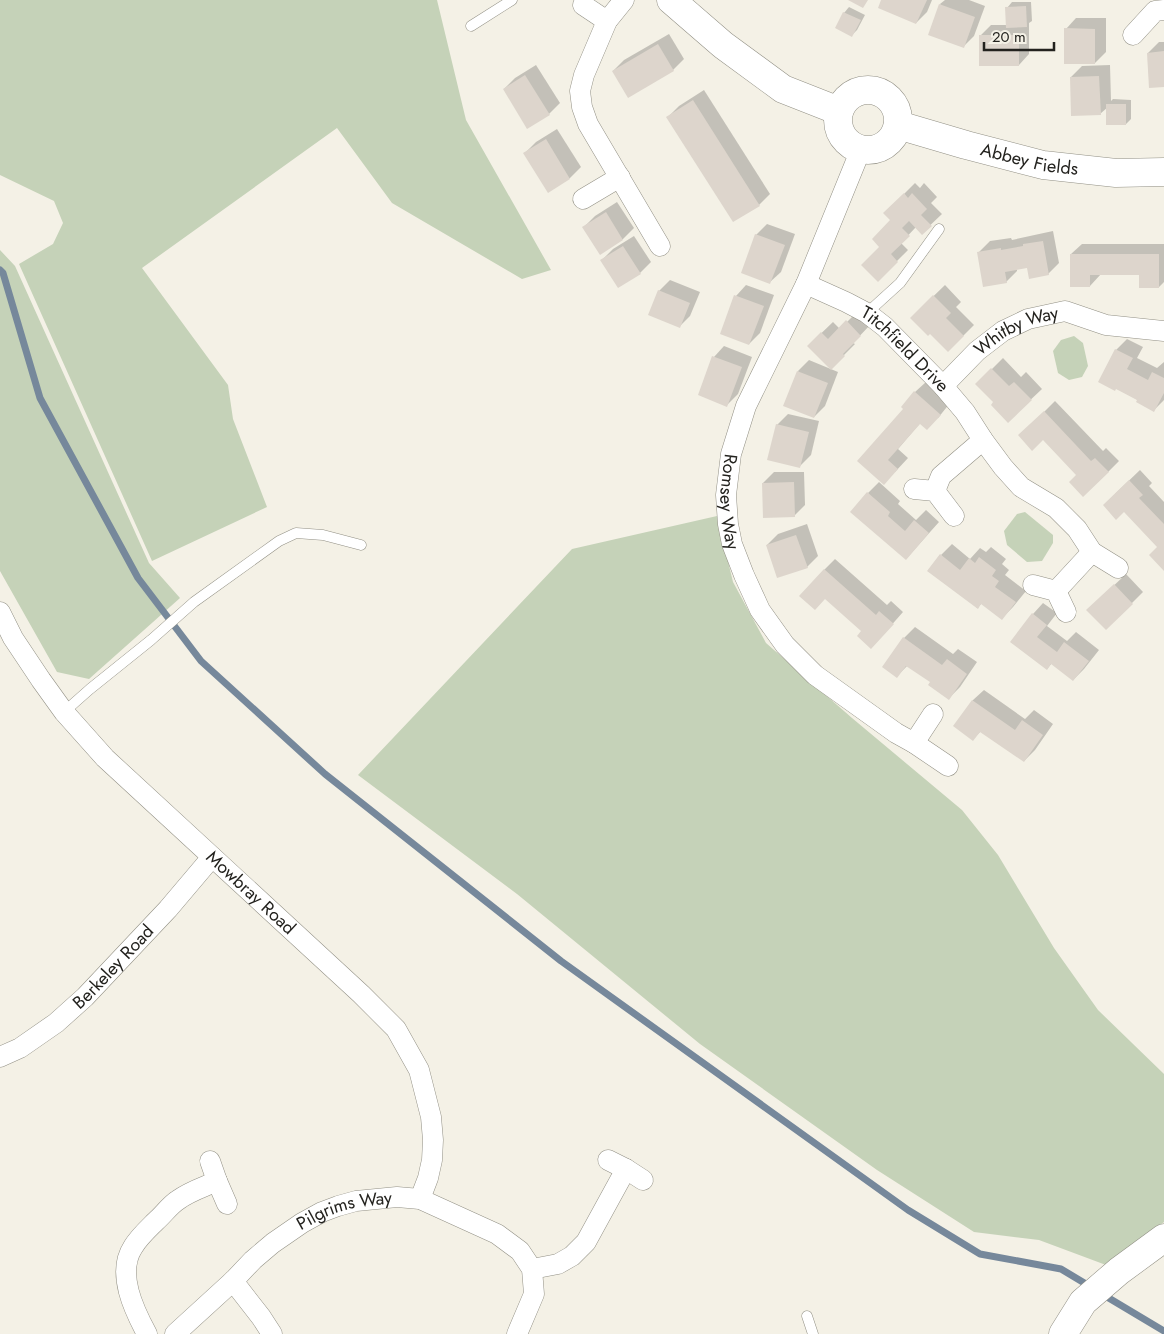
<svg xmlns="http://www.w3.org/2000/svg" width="1164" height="1334" font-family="Jost,sans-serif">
<rect width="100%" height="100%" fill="#f4f1e6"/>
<g fill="#c5d2b8">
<polygon points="0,0 437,0 466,120 551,270 522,279 392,203 337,128 142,268 228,385 233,419 267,507 152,561 19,264 53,244 63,223 54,201 0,175"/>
<polygon points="0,250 15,266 149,563 180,598 89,679 57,672 0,571"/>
<polygon points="1074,336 1083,343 1088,366 1082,377 1069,380 1058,373 1053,351 1061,340"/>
<polygon points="1025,512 1053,535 1053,543 1042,561 1027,562 1007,545 1004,531 1017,514"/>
<polygon points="717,516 733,582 766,643 852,718 962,810 998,855 1054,948 1098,1010 1164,1074 1164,1222 1106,1265 1039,1240 974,1232 877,1170 700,1044 517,894 358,775 572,549"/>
</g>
<g fill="#0003">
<polygon points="882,0 932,0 927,12 916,23"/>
<polygon points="945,0 969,0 985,6 974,36 963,47 940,4"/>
<polygon points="1012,2 1031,2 1032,21 1029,23 1029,54 1019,65 980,36 991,25 1007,25 1007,8"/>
<polygon points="849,7 865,15 857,30 852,35 844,13"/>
<polygon points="1076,18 1106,18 1106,52 1095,63 1066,29"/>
<polygon points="669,34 684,59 673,70 613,71 624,60"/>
<polygon points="1159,42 1164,42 1164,85 1148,53"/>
<polygon points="536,65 560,103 549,114 504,89 515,78"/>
<polygon points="1110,65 1111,101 1113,99 1131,100 1131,119 1126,124 1108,107 1100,114 1071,77 1082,66"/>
<polygon points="704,90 770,194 759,205 668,117 679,106"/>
<polygon points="557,129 581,167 570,178 548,191 525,153 536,142"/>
<polygon points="915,183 920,188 924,183 937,197 931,203 942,214 922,233 916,227 901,243 908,250 878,280 881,247 892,220 885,213"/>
<polygon points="617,202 634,228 623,239 601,253 584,227 595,216"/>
<polygon points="767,224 795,234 781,272 770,282 756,235"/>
<polygon points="1053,231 1059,263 1048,274 1028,267 1017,269 1017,271 1006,282 979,252 990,241 1011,238 1012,240"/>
<polygon points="634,236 651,262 640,273 602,260 613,249"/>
<polygon points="1082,244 1164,244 1164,282 1159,287 1140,274 1101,274 1090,286 1071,254"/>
<polygon points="670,280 700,292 690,316 679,327 659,291"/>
<polygon points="746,285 774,295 760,333 749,344 736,296"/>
<polygon points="945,285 961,302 956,307 974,325 948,351 930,333 911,318"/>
<polygon points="858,311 871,324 853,343 855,344 831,368 808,346 833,322 840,329"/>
<polygon points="1127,339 1143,347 1137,358 1157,368 1164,362 1164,400 1154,410 1138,400 1116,388 1116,350"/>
<polygon points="724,346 752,357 738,394 727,405 714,357"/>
<polygon points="1003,358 1021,377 1026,372 1042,389 1008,421 995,402 977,384"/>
<polygon points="809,360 838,372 825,406 814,417 798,371"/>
<polygon points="926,382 950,403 938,418 921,422 898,449 908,458 895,472 859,461 905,409 915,392"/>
<polygon points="1055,401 1103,451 1106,448 1119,461 1108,472 1043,438 1020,436"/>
<polygon points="788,414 819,421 811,455 800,466 777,425"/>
<polygon points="1140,470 1152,483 1149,486 1164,502 1164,569 1159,547 1115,494"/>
<polygon points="774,472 804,472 805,505 794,516 763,483"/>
<polygon points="879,482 900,501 898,504 916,520 926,510 939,522 906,559 868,493"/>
<polygon points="807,524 818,556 807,567 767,545 778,534"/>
<polygon points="952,544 970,559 980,548 986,552 991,547 1006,559 1002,564 1009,570 1005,575 1026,591 1013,607 1002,618 982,603 977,608 941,555"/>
<polygon points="835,559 887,605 891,601 903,612 881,637 863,631 824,570"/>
<polygon points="1126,574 1143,592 1106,629 1088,610"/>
<polygon points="1043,603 1057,613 1047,626 1067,641 1076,632 1099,650 1084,669 1073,680 1052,663 1047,669 1011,642 1033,614"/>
<polygon points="915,627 953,654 958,649 977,662 960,687 949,698 932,682 908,665 897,676 904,638"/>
<polygon points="984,690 1025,719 1034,710 1053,724 1035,750 1024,761 981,731 973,739 955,726 973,700"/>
</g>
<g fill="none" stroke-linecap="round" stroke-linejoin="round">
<g stroke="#76889b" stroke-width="7">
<polyline points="0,270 3,273 40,398 138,578 201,661 325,774 561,961 908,1210 980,1254 1061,1269 1091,1287"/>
<polyline points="1102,1294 1164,1331"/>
</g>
</g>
<g fill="#ddd5cc">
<polygon points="848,0 868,0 863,8"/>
<polygon points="881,0 927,0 916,24 878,8"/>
<polygon points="939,4 975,17 964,48 928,35"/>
<polygon points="1026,6 1027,27 1006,28 1005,7"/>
<polygon points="843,12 861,20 852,37 835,28"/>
<polygon points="1064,28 1095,29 1095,64 1064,64"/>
<rect x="979" y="35" width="40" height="31"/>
<polygon points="658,44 674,71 628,98 612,71"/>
<polygon points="1164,51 1164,87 1149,88 1147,53"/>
<polygon points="525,75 550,115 527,129 503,89"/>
<polygon points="1099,76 1101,115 1071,116 1070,77"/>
<polygon points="693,100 760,206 733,222 666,117"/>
<rect x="1106" y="104" width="20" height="21"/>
<polygon points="546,139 570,179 548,193 523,153"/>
<polygon points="904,193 908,198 912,193 927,209 921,215 932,226 922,235 909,221 902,228 910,236 891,254 898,262 878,282 861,265 879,247 872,239 890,220 883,213"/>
<polygon points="606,212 623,240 600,255 582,227"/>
<polygon points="755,234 785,245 770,284 741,273"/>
<polygon points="1043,241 1049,275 1029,279 1027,268 1005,272 1007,283 983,287 977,252 1001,248 1001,250 1023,246 1023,244"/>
<polygon points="623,246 641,274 618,288 600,260"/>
<polygon points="1070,254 1159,254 1159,288 1139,288 1139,275 1090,275 1090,287 1070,287"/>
<polygon points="658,290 690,303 680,328 648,315"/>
<polygon points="734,295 764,306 749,345 720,334"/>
<polygon points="933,295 951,313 946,318 964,336 948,352 930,334 928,336 910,318"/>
<polygon points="846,320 861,336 843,354 845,356 831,370 807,346 821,332 828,339"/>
<polygon points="1115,349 1133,358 1127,369 1148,380 1152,372 1164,378 1164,393 1154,412 1136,402 1137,400 1116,389 1115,391 1098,382"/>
<polygon points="712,356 742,367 727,407 698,395"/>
<polygon points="991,368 1009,386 1014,382 1032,400 1008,423 991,405 993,402 975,384"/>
<polygon points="797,371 828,383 814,418 783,406"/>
<polygon points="914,391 941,415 927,430 920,424 888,460 898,469 884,485 857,461 903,409 901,407"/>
<polygon points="1044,411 1091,461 1095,458 1109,472 1083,497 1069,482 1076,475 1043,440 1032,451 1018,435"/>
<polygon points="776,424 809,432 800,468 767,460"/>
<polygon points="1129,480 1143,495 1139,498 1164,524 1164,571 1149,555 1157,547 1124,512 1116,520 1103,505"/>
<polygon points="794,482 795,517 763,518 762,483"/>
<polygon points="867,492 890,512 888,516 905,531 914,520 929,533 906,560 850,512"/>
<polygon points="796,535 808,568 777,578 766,545"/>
<polygon points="940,554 960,570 969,558 975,563 979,557 996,570 992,576 999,581 995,587 1016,602 1002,620 981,604 978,609 927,571"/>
<polygon points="824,569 876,615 879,611 894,624 871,649 857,636 861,631 825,599 815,610 799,596"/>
<polygon points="1114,584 1133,604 1106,630 1086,610"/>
<polygon points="1032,613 1047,625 1037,637 1057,652 1064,642 1089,661 1073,681 1051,664 1047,670 1010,642"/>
<polygon points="903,637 942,665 947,659 967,674 949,700 928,685 930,682 906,666 897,678 882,667"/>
<polygon points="972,700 1015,730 1022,720 1043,735 1024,762 980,732 973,741 953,726"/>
</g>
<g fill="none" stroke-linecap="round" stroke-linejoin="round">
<g stroke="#929085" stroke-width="11">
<g id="lane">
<polyline points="471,26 512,0"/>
<polyline points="867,313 900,283 939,229"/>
<polyline points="64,712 90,689 151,640 194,602 279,541 296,533 323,535 361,545"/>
<polyline points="807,1316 813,1334"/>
</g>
</g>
<g stroke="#929085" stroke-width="21">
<g id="street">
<polyline points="624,0 607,21 584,75 580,91 582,107 588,124 660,246"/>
<polyline points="583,5 607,21"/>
<polyline points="1133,35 1155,11 1164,10"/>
<path id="s1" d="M861,149L806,284L746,406L731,454L726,495L728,524L732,544L744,575L760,610L785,645L815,675L896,733L914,743L948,766"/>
<polyline points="583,199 620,177"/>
<path id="s2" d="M806,284L846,302L867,313L885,327L943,386L965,412L983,440L1003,467L1021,487L1056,508L1077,529L1092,552L1118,568"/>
<path id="s3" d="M943,386L977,351L1003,331L1028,319L1065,311L1106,325L1164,331"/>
<polyline points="914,489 935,491 954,516"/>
<polyline points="935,491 941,476 983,440"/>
<polyline points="1033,585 1056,591 1066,612"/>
<polyline points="1056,591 1092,552"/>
<path id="s4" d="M0,612L13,638L41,680L64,712L105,758L361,994L396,1029L419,1070L431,1117L433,1140L432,1160L428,1178L420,1199"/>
<polyline points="914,743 933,714"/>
<path id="s5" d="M0,1057L20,1048L56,1023L85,997L168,909L212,857"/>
<polyline points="608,1160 626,1169 643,1180"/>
<polyline points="210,1161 217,1181 227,1204"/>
<polyline points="532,1269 558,1264 572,1256 586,1242 626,1169"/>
<polyline points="233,1281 261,1317 272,1334"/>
<path d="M147,1334C134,1310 116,1273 133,1247C139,1237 148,1229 156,1221C164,1214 170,1205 178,1200C190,1191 204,1187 217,1181"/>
<path id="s6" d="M175,1334L233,1281L253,1260L273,1243L302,1223L322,1212L338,1206L356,1201L397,1197L420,1199L497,1234L520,1251L532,1269L534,1294L517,1334"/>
</g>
</g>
<g stroke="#929085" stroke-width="29">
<g id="secondary">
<polyline points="671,0 723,45 783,89 839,111"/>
<circle cx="868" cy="120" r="30"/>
<path id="s7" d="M898,125L966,145L1043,165L1116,173L1164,172"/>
<polyline points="1063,1334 1083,1302 1119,1271 1164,1238"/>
</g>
</g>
<use href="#lane" stroke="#fff" stroke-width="10"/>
<use href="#street" stroke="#fff" stroke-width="20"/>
<use href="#secondary" stroke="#fff" stroke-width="28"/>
</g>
<g text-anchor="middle" stroke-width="4.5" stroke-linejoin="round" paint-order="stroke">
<g font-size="18" fill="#23221e" stroke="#f4f1e6">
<text dy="6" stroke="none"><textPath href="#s7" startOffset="136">Abbey Fields</textPath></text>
<text dy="6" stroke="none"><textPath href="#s3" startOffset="94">Whitby Way</textPath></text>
<text dy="6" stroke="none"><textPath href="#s2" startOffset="120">Titchfield Drive</textPath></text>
<text dy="6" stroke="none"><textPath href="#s1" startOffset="380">Romsey Way</textPath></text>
<text dy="6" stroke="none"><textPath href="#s4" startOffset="379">Mowbray Road</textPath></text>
<text dy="6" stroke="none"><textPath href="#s5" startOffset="146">Berkeley Road</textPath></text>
<text dy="6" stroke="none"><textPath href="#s6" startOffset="214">Pilgrims Way</textPath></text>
</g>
</g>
<path d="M984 42v8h70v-8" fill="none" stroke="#23221e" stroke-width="2.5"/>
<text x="992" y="42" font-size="15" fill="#23221e" stroke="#f4f1e6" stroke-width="4" paint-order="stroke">20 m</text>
</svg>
